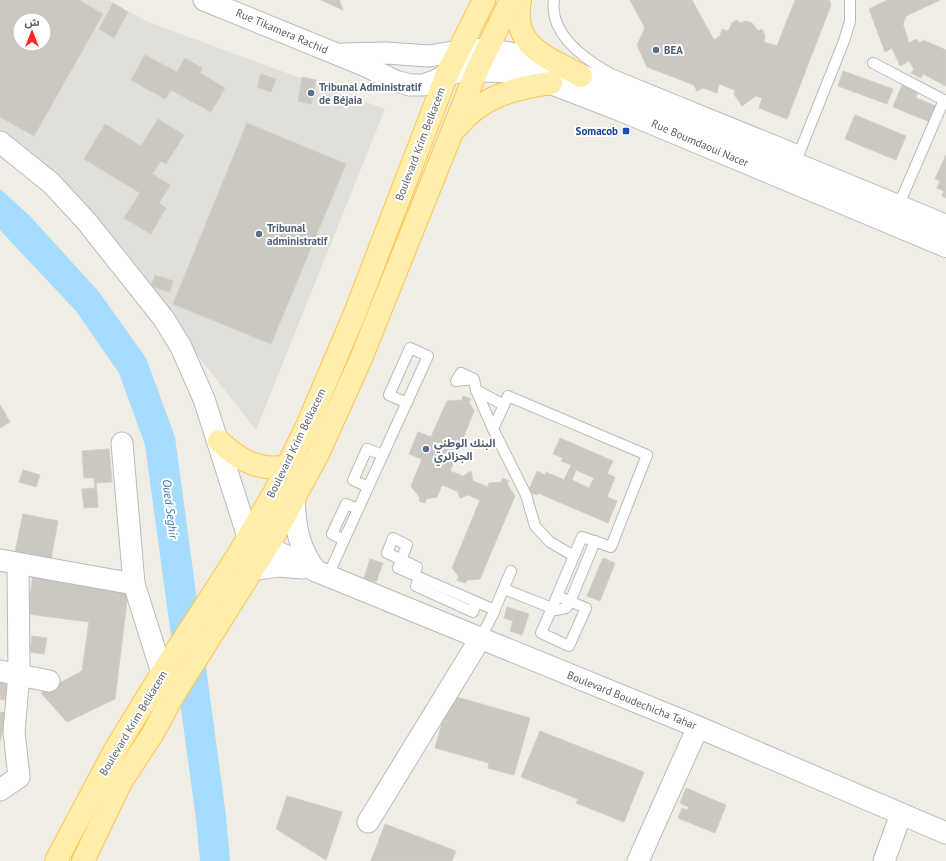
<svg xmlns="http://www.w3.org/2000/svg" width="946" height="861" font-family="'PT Sans','Noto Sans Arabic',sans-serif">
<rect width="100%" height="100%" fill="#f0ede4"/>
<path fill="#e1dfd9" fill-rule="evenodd" d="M0,0H108L148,22L385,109L256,430L55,174L0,135ZM20,20H44V44H20Z"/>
<polygon fill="#a5dcff" points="0,189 30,216 99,292 146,358 175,437 226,816 230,861 200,861 196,819 145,445 119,373 76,311 0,230"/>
<g fill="#cbc7c1" stroke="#d5cec2" fill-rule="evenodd">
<path d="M0,0H79L103,14L34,136L0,117ZM20,20H44V44H20Z"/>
<polygon points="321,0 339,0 343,10"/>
<polygon points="630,0 692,0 714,40 720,36 722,29 728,31 732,23 737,20 740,23 746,21 752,23 758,31 762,29 765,36 764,42 777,46 795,0 829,0 831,5 787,119 759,108 762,98 756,96 742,106 734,94 735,90 719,84 717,93 703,88 697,91 694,85 647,67 637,45 645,28"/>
<polygon points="887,0 940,0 906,16 903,24 909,43 916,39 920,43 923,40 946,50 946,86 923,74 921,78 911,73 914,69 909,61 900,66 892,48 885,52 869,9"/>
<polygon points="113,3 128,12 114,38 99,29"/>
<polygon points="145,55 177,72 185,58 202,68 200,73 225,88 211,112 171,90 165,99 131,80"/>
<polygon points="843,71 893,89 887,104 838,86"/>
<polygon points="261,74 276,79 271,92 257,87"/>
<polygon points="302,77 316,80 311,104 298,101"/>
<polygon points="902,85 918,91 916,98 936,106 930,122 893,107"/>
<polygon points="855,115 906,136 896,160 845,139"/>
<polygon points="158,119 184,135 166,164 161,161 152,174 170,185 159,203 166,208 151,234 124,218 140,193 84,159 105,124 141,146"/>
<polygon points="247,123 346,164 271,344 173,304"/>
<polygon points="946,155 946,198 942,196 944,191 937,188 940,181 935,179"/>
<polygon points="155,275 173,281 170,292 151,286"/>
<polygon points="463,396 471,399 469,402 474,411 450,471 463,476 471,471 473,481 488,487 489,483 501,482 503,478 509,481 507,484 515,496 480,579 467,580 465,583 457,580 459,577 452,568 480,500 468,495 460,498 457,491 442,485 437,497 426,499 425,503 419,501 420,498 411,486 422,459 409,454 418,432 431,437 447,401 462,400"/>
<polygon points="0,405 10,422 0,428"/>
<path d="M560,438L613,461L607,474L615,477L607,497L617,501L608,523L538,493L537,495L528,492L537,471L545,475L546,472L564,480L571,465L561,461L563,458L553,454ZM576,470L594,478L589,488L572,480Z"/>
<polygon points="109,449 112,482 96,483 98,507 84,508 82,489 95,488 94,478 84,478 82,451"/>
<polygon points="23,470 40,475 36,487 19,482"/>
<polygon points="23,514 58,521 51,559 15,552"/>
<polygon points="603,558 615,563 600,601 587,596"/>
<polygon points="370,559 383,563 376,582 364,578"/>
<polygon points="33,573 129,585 115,699 67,722 41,693 82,671 89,622 28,614"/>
<polygon points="507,607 529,614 522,635 510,631 513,621 504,618"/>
<polygon points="32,636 47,638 44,654 30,652"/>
<polygon points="0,674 8,675 5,700 0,699"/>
<polygon points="450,695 530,718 514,775 488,768 489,763 435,748"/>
<polygon points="0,712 7,713 0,742"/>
<polygon points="540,731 644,772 624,822 576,803 578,799 521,777"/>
<polygon points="686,788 726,805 715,833 678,818 682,808 687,810 689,807 680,803"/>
<polygon points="287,796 342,812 326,860 276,829"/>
<polygon points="385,824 456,851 452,861 371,861"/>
</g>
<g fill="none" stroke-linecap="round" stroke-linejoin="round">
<g stroke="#b7bbbf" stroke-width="12">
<g id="lane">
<path d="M554,0C549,34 586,60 611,74L800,151"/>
<polyline points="873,63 944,100 897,209"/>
<polyline points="798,156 844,41 850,21 850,0"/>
<polyline points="474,379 456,381 461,373 474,379 476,390 504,405"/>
<polyline points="476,390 493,429"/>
<polyline points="368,487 353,480 367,449 383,455"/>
<polyline points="344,540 332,534 346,504 358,509"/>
<polyline points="414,575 417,567 387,553 393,538 407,545 398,568 495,610"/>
<path d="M328,576L344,540C372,478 400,417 428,356L410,348L389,395L407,403"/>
<polyline points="419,578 416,586 473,612 476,602"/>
<polyline points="504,589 552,608 582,537 611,547 647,455 508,396 493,429 526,495 535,526 550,542 574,556"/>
<polyline points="557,596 586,608 569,646 541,633 552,608 556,610 566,608 570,602 595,541"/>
<polyline points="480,639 492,616 511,571"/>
</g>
</g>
<g stroke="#b7bbbf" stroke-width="23">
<g id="street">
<polyline points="204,0 366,66 395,81 410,85 423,85 435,81 447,74"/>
<polyline points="343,54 386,53 429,56 458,51"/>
<polyline points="0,142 51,183 87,222 164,319 181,347 204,399 248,537 316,571 698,727 946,833"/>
<polyline points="122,443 134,584"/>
<path d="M294,497C295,525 298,548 316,571"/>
<polyline points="0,560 134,584 162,673"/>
<polyline points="252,570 278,566 303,568"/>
<polyline points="0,671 49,681"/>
<polyline points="0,790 19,777 14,732 19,674 18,564"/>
<polyline points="368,822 480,639"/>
<polyline points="638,861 698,727"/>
<polyline points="884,861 901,814"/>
</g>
</g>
<g stroke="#b8bcc2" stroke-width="24">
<g id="secondary">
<path d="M458,51C492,47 528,56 560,67L946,226"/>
<polyline points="447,74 467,70 502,71 527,75 551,83 621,110 946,246"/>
</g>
</g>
<g stroke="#fdc451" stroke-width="24">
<g id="primary">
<path d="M520,0C511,48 547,56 581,76"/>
<path d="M457,127C481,97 514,88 551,83"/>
<path d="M219,441C238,459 259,472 287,466"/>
<polyline points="56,861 115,750 162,673 238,555 274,493 307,426 355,313 447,74 484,0"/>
<polyline points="83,861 121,782 153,733 173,696 273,537 318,454 360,361 477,70 511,0"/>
</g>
</g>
<use href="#lane" stroke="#fff" stroke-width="10"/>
<use href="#street" stroke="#fff" stroke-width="21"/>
<use href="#secondary" stroke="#fff" stroke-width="22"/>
<use href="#primary" stroke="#ffedaa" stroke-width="22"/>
</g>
<g fill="#5c6f8a" stroke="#fff" stroke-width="1.5">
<circle cx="656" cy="50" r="4"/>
<circle cx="311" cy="93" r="4"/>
<circle cx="259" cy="234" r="4"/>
<circle cx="426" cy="449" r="4"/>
</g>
<rect fill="#1a4fb4" stroke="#fff" stroke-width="1.5" x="622" y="127" width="8" height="8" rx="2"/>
<g text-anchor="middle" stroke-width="4" stroke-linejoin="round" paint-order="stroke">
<g font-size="11" fill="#5c6166" stroke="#fff">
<text transform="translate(282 31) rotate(23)" y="4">Rue Tikamera Rachid</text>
<text transform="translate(700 143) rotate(23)" y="4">Rue Boumdaoui Nacer</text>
<text transform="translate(420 144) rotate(-69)" y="4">Boulevard Krim Belkacem</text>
<text transform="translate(296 443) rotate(-64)" y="4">Boulevard Krim Belkacem</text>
<text transform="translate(632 700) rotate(22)" y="4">Boulevard Boudechicha Tahar</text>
<text transform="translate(133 723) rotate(-59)" y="4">Boulevard Krim Belkacem</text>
</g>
<g font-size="11" font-weight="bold" fill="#4e5e75" stroke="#fff" text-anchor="start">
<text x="664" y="54">BEA</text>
<text x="319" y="91">Tribunal Administratif<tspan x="319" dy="13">de Béjaia</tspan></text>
<text x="267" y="232">Tribunal<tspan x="267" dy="13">administratif</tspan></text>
<text x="434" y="447">البنك الوطني<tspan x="434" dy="13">الجزائري</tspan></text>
</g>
<g font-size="11" font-weight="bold" fill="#164399" stroke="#fff" text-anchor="end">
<text x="618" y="135">Somacob</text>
</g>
<g font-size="12" font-style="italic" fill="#3678b1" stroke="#fff">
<text transform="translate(170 509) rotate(83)" y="4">Oued Seghir</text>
</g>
</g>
<g transform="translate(32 32)"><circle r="19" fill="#ffffff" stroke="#bec0c2"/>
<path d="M0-3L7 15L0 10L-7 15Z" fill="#f72923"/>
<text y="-6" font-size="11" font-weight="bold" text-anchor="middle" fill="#5c6166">ش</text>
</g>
</svg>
